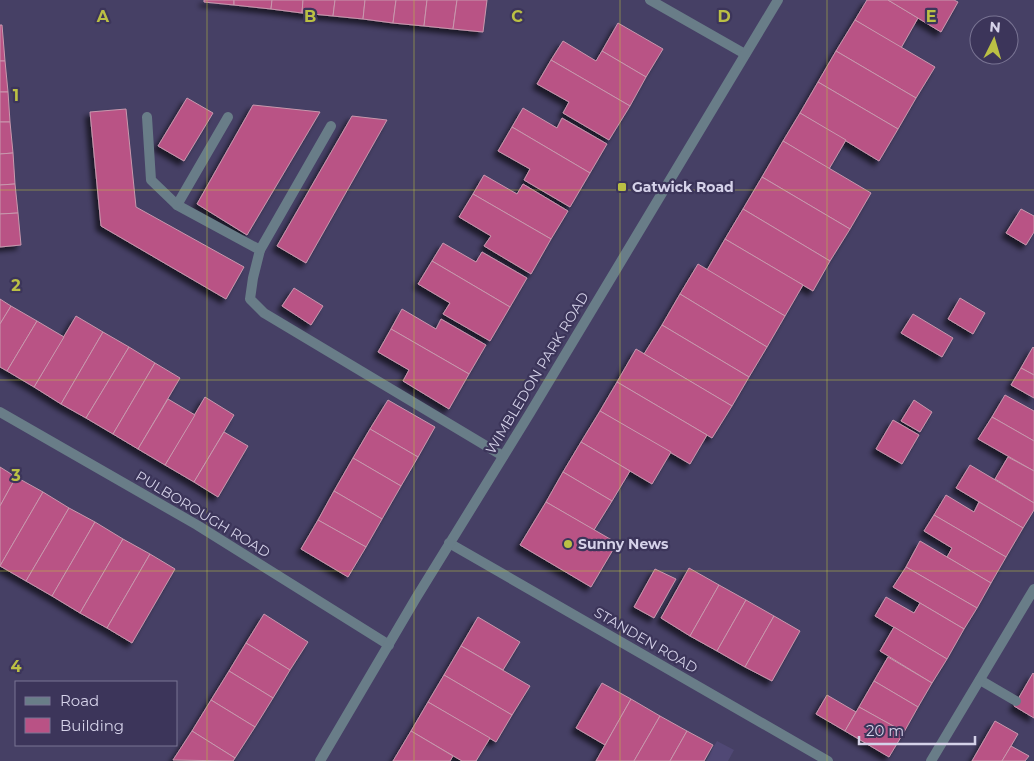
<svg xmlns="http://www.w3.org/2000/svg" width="1034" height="761" font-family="Montserrat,sans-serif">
<defs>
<filter id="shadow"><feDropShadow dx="-4.5" dy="4.5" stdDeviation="2.5" flood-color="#0009"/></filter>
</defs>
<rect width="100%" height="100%" fill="#464065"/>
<polygon fill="#504875" points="717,741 734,750 728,761 706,761"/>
<g fill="#b95285" stroke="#c898ad" filter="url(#shadow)">
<polygon points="204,0 234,0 234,5 204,2"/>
<polygon points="234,0 272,0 271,9 234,5"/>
<polygon points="272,0 303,0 302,13 271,9"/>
<polygon points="303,0 335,0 333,16 302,13"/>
<polygon points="335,0 365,0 363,19 333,16"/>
<polygon points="365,0 396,0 393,23 363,19"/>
<polygon points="396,0 427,0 424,26 393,23"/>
<polygon points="427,0 457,0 453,29 424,26"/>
<polygon points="457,0 487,0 483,32 453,29"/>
<polygon points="867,0 888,0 918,18 901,48 855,20"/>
<polygon points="888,0 954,0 958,2 941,32"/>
<polygon points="855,20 935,67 916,98 836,51"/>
<polygon points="618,23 663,49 646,77 602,51"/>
<polygon points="0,25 2,25 5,61 0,61"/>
<polygon points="563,41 596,61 602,51 646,77 630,106 551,60"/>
<polygon points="836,51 916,98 898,129 818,82"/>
<polygon points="551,60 630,106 609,140 563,113 569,102 537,84"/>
<polygon points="0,61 5,61 8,92 0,92"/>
<polygon points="818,82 898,129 879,161 800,113"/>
<polygon points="0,92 8,92 10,122 0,122"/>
<polygon points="187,98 213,113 184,161 158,146"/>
<polygon points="253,105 320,112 247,235 197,204"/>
<polygon points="523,108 557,128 562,118 607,144 590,173 512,127"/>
<polygon points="126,109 136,207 244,267 226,299 101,226 90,112"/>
<polygon points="800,113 846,140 829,169 783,141"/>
<polygon points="352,116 387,120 306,263 277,246"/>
<polygon points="0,122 10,122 13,153 0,154"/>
<polygon points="512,127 590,173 570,207 524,180 530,169 498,151"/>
<polygon points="783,141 871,193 850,229 762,177"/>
<polygon points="13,153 15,184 0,185 0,154"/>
<polygon points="484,175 517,194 523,184 568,211 551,239 473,194"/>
<polygon points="762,177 850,229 830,261 743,209"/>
<polygon points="15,184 18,213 0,214 0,185"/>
<polygon points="473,194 551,239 531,274 484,246 491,236 459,217"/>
<polygon points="743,209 830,261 813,291 725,239"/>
<polygon points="1021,209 1034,216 1034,232 1026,245 1006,233"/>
<polygon points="18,213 21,245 0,247 0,214"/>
<polygon points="725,239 803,285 785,316 707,270"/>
<polygon points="443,243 476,262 482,252 527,278 510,307 432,261"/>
<polygon points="432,261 510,307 490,341 443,314 450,303 418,284"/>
<polygon points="698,264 785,316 767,347 680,294"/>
<polygon points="294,288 323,306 311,325 282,306"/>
<polygon points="680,294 767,347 749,377 662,325"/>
<polygon points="960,298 985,313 973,334 948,319"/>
<polygon points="0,299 11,306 0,324"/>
<polygon points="11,306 37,321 7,371 0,367 0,324"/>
<polygon points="402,309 436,329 441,319 486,345 469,374 391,329"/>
<polygon points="913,314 953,338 942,357 901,333"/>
<polygon points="76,316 103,332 61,404 34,387"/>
<polygon points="37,321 64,337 34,387 7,371"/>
<polygon points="662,325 749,377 732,406 644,354"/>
<polygon points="391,329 469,374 449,409 403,381 409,370 378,352"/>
<polygon points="103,332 129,347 86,418 61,404"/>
<polygon points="129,347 155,363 113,434 86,418"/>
<polygon points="1033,347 1034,348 1034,375 1021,368"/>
<polygon points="636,349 732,406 712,438 617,382"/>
<polygon points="155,363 180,378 138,449 113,434"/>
<polygon points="1021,368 1034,375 1034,398 1011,385"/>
<polygon points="617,382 707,435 690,464 600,411"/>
<polygon points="1005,395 1034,411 1034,441 992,417"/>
<polygon points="205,397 234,415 194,482 165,465"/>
<polygon points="168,399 195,415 165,465 138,449"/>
<polygon points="388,400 435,427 418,457 370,429"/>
<polygon points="914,400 932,412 920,432 901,421"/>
<polygon points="600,411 671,452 652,484 581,442"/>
<polygon points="992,417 1034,441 1034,471 978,439"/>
<polygon points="893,420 919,435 902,464 876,449"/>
<polygon points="370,429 418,457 401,486 353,458"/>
<polygon points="224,432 248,446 218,497 194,482"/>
<polygon points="581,442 630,471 612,501 563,472"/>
<polygon points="1008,457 1034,471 1034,503 995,479"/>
<polygon points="353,458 401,486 382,519 334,491"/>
<polygon points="970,465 1034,503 1034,510 1023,528 956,488"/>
<polygon points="0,467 16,477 0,506"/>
<polygon points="563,472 612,501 594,530 546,502"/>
<polygon points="16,477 43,492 0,566 0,506"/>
<polygon points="334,491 382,519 366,547 318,520"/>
<polygon points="43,492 69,508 26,581 0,566"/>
<polygon points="946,495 974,512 979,502 1023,528 1006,557 934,515"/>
<polygon points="546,502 617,543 591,587 520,545"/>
<polygon points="69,508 95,522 52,596 26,581"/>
<polygon points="934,515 1006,557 991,583 947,557 952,548 924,531"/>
<polygon points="318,520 366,547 348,577 301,549"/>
<polygon points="95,522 123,539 80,613 52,596"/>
<polygon points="123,539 150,554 107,628 80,613"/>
<polygon points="920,541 991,583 977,608 906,567"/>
<polygon points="150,554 175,569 132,643 107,628"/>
<polygon points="906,567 977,608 964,629 893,587"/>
<polygon points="689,568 719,585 690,636 661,618"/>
<polygon points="655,569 676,579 654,618 634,607"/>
<polygon points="719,585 746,600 717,651 690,636"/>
<polygon points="886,597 914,613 920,603 964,629 947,659 875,616"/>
<polygon points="746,600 774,616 745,667 717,651"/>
<polygon points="264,614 308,642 290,670 246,643"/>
<polygon points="774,616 800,631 772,681 745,667"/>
<polygon points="478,617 520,642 503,670 461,646"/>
<polygon points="894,627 947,659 932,683 880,651"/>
<polygon points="246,643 290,670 273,698 229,671"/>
<polygon points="461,646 530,686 512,715 444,675"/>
<polygon points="888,657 932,683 918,707 874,681"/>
<polygon points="229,671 273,698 255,727 211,700"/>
<polygon points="1033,673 1034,674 1034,718 1014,706"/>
<polygon points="444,675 512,715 496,742 428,702"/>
<polygon points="874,681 918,707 904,732 859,707"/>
<polygon points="602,683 631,699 605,745 576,728"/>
<polygon points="827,695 856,712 845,731 816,714"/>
<polygon points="631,699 660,716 634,761 596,761"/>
<polygon points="211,700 255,727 235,758 192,731"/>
<polygon points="428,702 490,738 476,761 462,761 411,731"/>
<polygon points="859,707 904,732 889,757 845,731"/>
<polygon points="660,716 687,731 670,761 634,761"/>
<polygon points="995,721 1018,734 1011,746 1002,761 972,761"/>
<polygon points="192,731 235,758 233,761 173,760"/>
<polygon points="411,731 453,756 450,761 393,761"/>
<polygon points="687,731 713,745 704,761 670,761"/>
<polygon points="1011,746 1029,756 1025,761 1002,761"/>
</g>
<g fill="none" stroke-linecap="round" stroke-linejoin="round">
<g stroke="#697d88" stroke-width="10">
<polyline points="147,117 151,180 177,205 260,250 253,278 250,299 264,313 503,456"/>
<polyline points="177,205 228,117"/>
<polyline points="260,250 331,126"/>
<polyline points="980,680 1016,701"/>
</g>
<g stroke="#697d88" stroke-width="10">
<polyline points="650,0 745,54"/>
<polyline points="0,412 197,525 389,645"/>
<polyline points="449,543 828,761"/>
<polyline points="931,761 1034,589"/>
</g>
<polyline stroke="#697d88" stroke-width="10" points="320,761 416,598 530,413 778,0"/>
</g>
<path fill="none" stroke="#bbc044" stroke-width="1" stroke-opacity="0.55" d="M207,0V761M414,0V761M620,0V761M827,0V761M0,190H1034M0,380H1034M0,571H1034"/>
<g fill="#bbc044" stroke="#3c355a" stroke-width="2">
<rect x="617" y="182" width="10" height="10" rx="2.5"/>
<circle cx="568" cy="544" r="5"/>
</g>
<g text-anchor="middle" stroke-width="4.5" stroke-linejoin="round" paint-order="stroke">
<g font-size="14" font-weight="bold" fill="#d5d2e9" stroke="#3c355a" text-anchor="start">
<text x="632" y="192">Gatwick Road</text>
<text x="578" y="549">Sunny News</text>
</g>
<g font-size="14" fill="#d5d2e9" stroke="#3c355a">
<text transform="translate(537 373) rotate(-59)" y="5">WIMBLEDON PARK ROAD</text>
<text transform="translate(203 514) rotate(31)" y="5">PULBOROUGH ROAD</text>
<text transform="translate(646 640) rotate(30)" y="5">STANDEN ROAD</text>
</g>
</g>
<g font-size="16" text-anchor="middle" font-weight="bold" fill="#bbc044" stroke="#3c355a" stroke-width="4.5" stroke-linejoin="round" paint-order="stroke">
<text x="103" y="22">A</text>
<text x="310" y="22">B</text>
<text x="517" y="22">C</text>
<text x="724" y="22">D</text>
<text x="931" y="22">E</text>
<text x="16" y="101">1</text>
<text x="16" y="291">2</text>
<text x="16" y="481">3</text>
<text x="16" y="672">4</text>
</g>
<rect x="15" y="681" width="162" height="65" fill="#3c355a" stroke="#797493"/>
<rect x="25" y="697" width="25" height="8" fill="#697d88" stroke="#797493"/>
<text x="60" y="706" font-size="15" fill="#d5d2e9">Road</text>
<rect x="25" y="718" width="25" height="15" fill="#b95285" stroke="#797493"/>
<text x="60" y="731" font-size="15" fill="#d5d2e9">Building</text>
<g transform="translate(994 40) rotate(5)"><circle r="24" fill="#3c355a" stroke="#797493"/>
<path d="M0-4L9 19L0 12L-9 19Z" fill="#bbc044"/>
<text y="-8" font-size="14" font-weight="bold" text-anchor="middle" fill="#d5d2e9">N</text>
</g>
<path d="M859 736v8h116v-8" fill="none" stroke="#d5d2e9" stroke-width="2.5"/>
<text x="866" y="736" font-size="15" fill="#d5d2e9" stroke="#3c355a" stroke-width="4" paint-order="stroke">20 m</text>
</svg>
